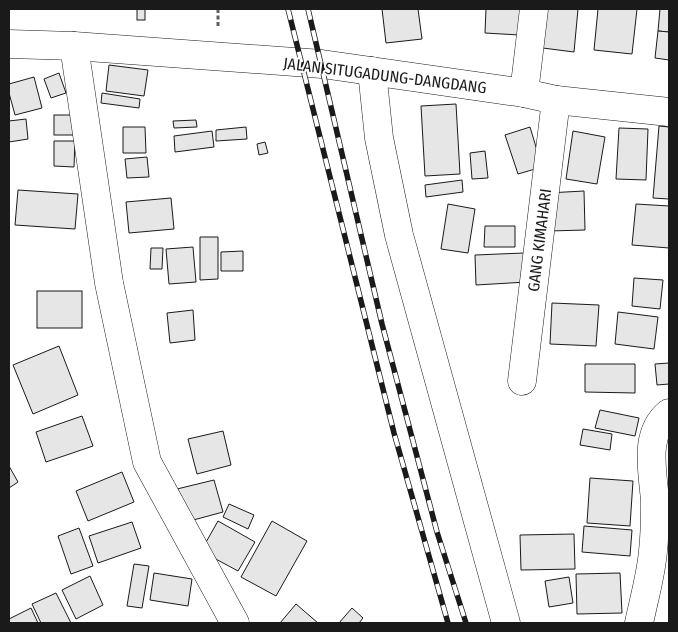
<svg xmlns="http://www.w3.org/2000/svg" width="678" height="632" font-family="'Fira Sans Condensed',sans-serif">
<rect width="100%" height="100%" fill="#fff"/>
<g fill="#e6e6e6" stroke="#1a1a1a">
<rect x="137" y="9" width="8" height="11"/>
<polygon points="382,9 418,9 422,39 386,43"/>
<polygon points="486,9 521,9 519,35 485,33"/>
<polygon points="539,9 578,9 574,52 535,47"/>
<polygon points="598,9 637,9 632,54 594,50"/>
<polygon points="660,9 669,9 669,32 658,31"/>
<polygon points="658,31 669,32 669,60 655,58"/>
<polygon points="109,65 148,70 144,96 106,91"/>
<polygon points="59,73 66,93 51,98 44,79"/>
<polygon points="34,77 42,108 15,115 9,93 9,84"/>
<polygon points="102,93 140,99 139,108 101,103"/>
<polygon points="456,104 460,174 425,176 421,106"/>
<rect x="54" y="115" width="26" height="20"/>
<polygon points="26,119 28,139 9,142 9,121"/>
<polygon points="196,120 197,127 174,128 173,121"/>
<polygon points="659,126 669,127 669,199 653,198"/>
<polygon points="123,127 145,127 146,153 123,153"/>
<polygon points="246,127 247,139 216,141 216,130"/>
<polygon points="530,127 542,167 518,174 505,135"/>
<polygon points="619,128 648,129 646,180 616,179"/>
<polygon points="212,131 214,147 175,152 174,136"/>
<polygon points="573,131 605,137 597,184 566,179"/>
<polygon points="54,141 75,141 74,167 54,166"/>
<polygon points="265,142 268,153 259,155 257,144"/>
<polygon points="485,151 488,178 472,179 470,153"/>
<polygon points="147,157 149,177 127,178 125,159"/>
<polygon points="462,180 463,192 426,197 425,185"/>
<polygon points="18,190 78,194 75,229 15,225"/>
<polygon points="584,191 585,230 549,231 547,193"/>
<polygon points="171,198 174,229 129,233 126,202"/>
<polygon points="448,204 475,209 468,253 441,249"/>
<polygon points="636,204 669,206 669,248 632,245"/>
<polygon points="485,226 515,226 515,247 484,247"/>
<polygon points="200,237 218,237 218,279 200,280"/>
<polygon points="193,247 196,282 169,284 166,249"/>
<polygon points="151,248 163,248 162,269 150,269"/>
<polygon points="243,251 243,271 221,271 221,252"/>
<polygon points="524,253 527,282 476,285 475,255"/>
<polygon points="634,278 663,280 660,309 632,306"/>
<rect x="37" y="291" width="45" height="37"/>
<polygon points="552,303 599,305 596,346 550,344"/>
<polygon points="193,310 195,340 170,343 167,313"/>
<polygon points="618,312 658,317 654,349 615,344"/>
<polygon points="59,346 78,395 33,414 13,365"/>
<polygon points="669,363 669,384 657,385 655,364"/>
<polygon points="585,364 635,364 635,393 585,392"/>
<polygon points="600,410 639,418 635,436 595,428"/>
<polygon points="82,416 93,446 46,462 36,432"/>
<polygon points="583,429 612,434 610,450 580,445"/>
<polygon points="223,431 231,465 197,474 188,439"/>
<polygon points="9,466 18,482 9,488"/>
<polygon points="122,472 134,502 88,521 76,491"/>
<polygon points="590,478 633,481 630,526 587,523"/>
<polygon points="214,480 223,512 186,522 177,489"/>
<polygon points="229,504 254,515 248,529 223,517"/>
<polygon points="218,521 255,542 238,571 201,551"/>
<polygon points="272,521 307,541 276,596 241,577"/>
<polygon points="132,522 141,548 98,563 89,536"/>
<polygon points="584,526 632,530 630,556 582,552"/>
<polygon points="79,528 93,566 71,574 58,536"/>
<polygon points="574,534 575,569 521,570 520,535"/>
<polygon points="134,564 149,566 142,608 127,606"/>
<polygon points="154,573 192,579 188,606 150,600"/>
<polygon points="620,573 622,613 577,614 576,574"/>
<polygon points="90,576 103,605 76,619 62,590"/>
<polygon points="569,577 573,603 549,607 545,581"/>
<polygon points="56,593 71,623 41,623 32,604"/>
<polygon points="296,604 318,623 280,623"/>
<polygon points="31,608 38,623 9,623 9,619"/>
<polygon points="352,608 363,618 359,623 339,623"/>
</g>
<g fill="none" stroke-linecap="round" stroke-linejoin="round">
<g stroke="#1a1a1a" stroke-width="29">
<g id="street">
<polyline points="9,44 74,46 322,64 524,93 556,100 669,112"/>
<polyline points="74,46 109,283 147,462 235,623"/>
<polyline points="372,71 379,138 399,235 506,623"/>
<polyline points="524,93 534,9"/>
<polyline points="522,381 556,100"/>
<path d="M639,623C644,599 651,575 653,551C655,534 655,517 655,501C653,472 643,434 669,413"/>
</g>
</g>
<polyline stroke="#5f5f5f" stroke-width="3" stroke-dasharray="4 2.5" stroke-linecap="butt" points="218,9 218,27"/>
<use href="#street" stroke="#fff" stroke-width="28"/>
<g stroke="#1a1a1a" stroke-width="5.5">
<g id="rail">
<polyline points="288,9 394,433 448,623"/>
<polyline points="308,9 382,324 437,532 466,623"/>
</g>
</g>
<use href="#rail" stroke="#fff" stroke-width="4" stroke-dasharray="11" stroke-linecap="butt"/>
</g>
<g text-anchor="middle" stroke-width="4" stroke-linejoin="round" paint-order="stroke">
<g font-size="16" fill="#1a1a1a" stroke="#fff">
<text transform="translate(385 75) rotate(7)" y="6">JALAN SITUGADUNG-DANGDANG</text>
<text transform="translate(539 240) rotate(-83)" y="6">GANG KIMAHARI</text>
</g>
</g>
<rect width="678" height="632" fill="none" stroke="#1a1a1a" stroke-width="20"/>
</svg>
